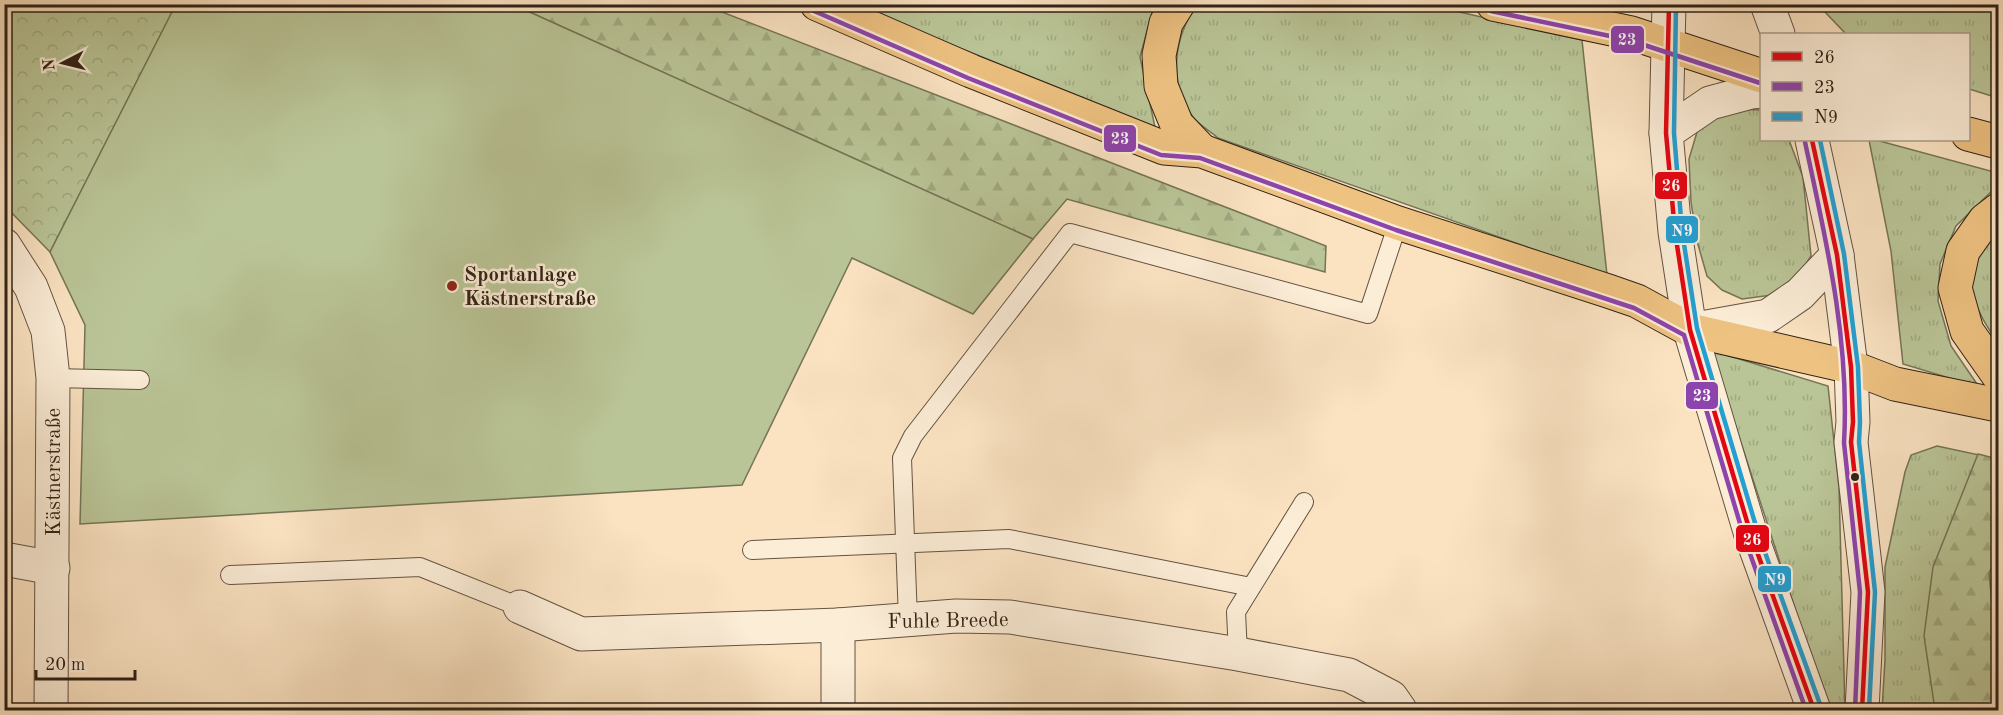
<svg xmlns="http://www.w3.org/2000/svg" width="2003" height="715" font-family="'Old Standard TT',serif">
<defs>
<pattern id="grass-tufts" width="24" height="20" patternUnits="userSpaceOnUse" patternTransform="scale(1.5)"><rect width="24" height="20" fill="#bac597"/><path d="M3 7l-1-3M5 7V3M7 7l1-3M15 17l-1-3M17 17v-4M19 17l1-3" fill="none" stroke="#a0a981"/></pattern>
<pattern id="forest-firs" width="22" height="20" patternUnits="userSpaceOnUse" patternTransform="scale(1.5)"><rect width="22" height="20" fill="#bac597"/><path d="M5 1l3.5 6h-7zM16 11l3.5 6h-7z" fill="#a0a981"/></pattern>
<pattern id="park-crowns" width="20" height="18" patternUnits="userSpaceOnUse" patternTransform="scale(1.5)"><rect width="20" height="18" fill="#bac597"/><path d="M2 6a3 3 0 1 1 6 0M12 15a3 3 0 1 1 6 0" fill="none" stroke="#a0a981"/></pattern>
</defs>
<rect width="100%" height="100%" fill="#fbe3c2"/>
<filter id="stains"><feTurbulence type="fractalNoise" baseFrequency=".00333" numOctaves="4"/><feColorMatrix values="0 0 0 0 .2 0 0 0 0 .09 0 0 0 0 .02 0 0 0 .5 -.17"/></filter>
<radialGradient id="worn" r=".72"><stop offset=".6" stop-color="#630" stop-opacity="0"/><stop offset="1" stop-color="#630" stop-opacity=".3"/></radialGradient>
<g fill="url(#grass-tufts)" stroke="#757456" stroke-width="1.5">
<path d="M1198,4L1429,5L1582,40L1607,275L1218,138C1210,131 1199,125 1193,117C1168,82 1173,37 1198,4Z"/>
<polygon points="858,5 1157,5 1152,12 1140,57 1155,127 913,29"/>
<polygon points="1820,5 1995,5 1994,9 1998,11 1998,98 1969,89 1968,34 1846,34 1825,12"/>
<polygon points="1734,109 1761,110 1762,140 1789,140 1803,177 1811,256 1795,281 1772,295 1742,299 1722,290 1707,276 1697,241 1691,202 1689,159 1697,132 1711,120"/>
<polygon points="1869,140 1876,140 1998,173 1998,185 1956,226 1940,264 1938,301 1951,346 1979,387 1903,364 1891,251"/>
<path d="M1998,231V343C1978,313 1959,284 1982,248C1986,242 1993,236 1998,231Z"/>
<polygon points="1713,351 1828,386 1839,488 1845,710 1828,710 1733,418"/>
<polygon points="1937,446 1998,459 1998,710 1882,710 1885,660 1885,567 1905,472 1911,455"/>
</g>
<g fill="url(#forest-firs)" stroke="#757456" stroke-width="1.5">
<polygon points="514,5 704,5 1326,246 1325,272 1067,199 1033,239"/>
<polygon points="1978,454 1998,459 1998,554 1989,573 1998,666 1998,710 1935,710 1924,636 1933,567"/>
</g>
<polygon fill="url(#park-crowns)" stroke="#757456" stroke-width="1.5" points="5,5 176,5 50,252 5,206"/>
<polygon fill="#bac597" stroke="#757456" stroke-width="1.5" points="176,4 514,5 1033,239 973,314 852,258 742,485 80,524 85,325 50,252"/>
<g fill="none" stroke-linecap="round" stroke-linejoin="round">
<g stroke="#635241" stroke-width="20">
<g id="service">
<polyline points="53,378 140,380"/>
<polyline points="752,550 1009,539 1251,587"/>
<polyline points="230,575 420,567 520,607"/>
<polyline points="908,620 902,458 913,436 1070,233 1368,314 1398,223"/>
<polyline points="1238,654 1236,612 1304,502"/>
</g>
</g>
<g stroke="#635241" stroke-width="35">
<g id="minor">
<polyline points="4,245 31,287 48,331 53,378 51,710"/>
<polyline points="4,559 53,568"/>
<polyline points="520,607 581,634 838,625 956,616 1010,617 1238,654 1349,675 1391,697 1400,710"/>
<polyline points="838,625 838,710"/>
</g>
</g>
<g stroke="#635241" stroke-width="35">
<g id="tertiary">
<polyline points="1669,4 1666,133 1675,232 1690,330 1751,535 1814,710"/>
<polyline points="1767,4 1778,34"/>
<polyline points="1666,133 1710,103 1751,92 1762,91"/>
<polyline points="1812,140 1837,255 1851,367 1853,422 1851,442 1868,592 1862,710"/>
<polyline points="1690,330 1768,316 1800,294 1837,255"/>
</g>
</g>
<g stroke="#302216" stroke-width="35">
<g id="primary">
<polyline points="817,4 971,71 1164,148 1202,151 1398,223 1608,291 1637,301 1690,330 1851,367 1895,384 1998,405"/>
<polyline points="1178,4 1166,23 1159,55 1161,86 1177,125 1202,151"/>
<polyline points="1493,4 1631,33 1762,76"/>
<polyline points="1968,134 1998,142"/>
<polyline points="1998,210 1985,220 1963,251 1955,288 1967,331 1998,375"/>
</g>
</g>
<use href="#service" stroke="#fcedd7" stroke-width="18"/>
<use href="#minor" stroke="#fcedd7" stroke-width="33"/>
<use href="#tertiary" stroke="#fcedd7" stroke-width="33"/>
<use href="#primary" stroke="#eec281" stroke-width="33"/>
<g stroke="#fcedd7" stroke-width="9">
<g id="bus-1">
<polyline points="1669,4 1666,133 1675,232 1690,330 1751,535 1814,710"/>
<polyline points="1812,140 1837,255 1851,367 1853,422 1851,442 1868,592 1862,710"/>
</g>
</g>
<g stroke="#fcedd7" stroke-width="9">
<g id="bus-2">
<polyline points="814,11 968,78 1161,155 1200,158 1396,230 1634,308 1684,335 1744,537 1806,710"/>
<polyline points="1491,11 1629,40 1760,83"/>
<path d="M1805,142C1826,240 1850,341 1844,443L1860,592L1855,710"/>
</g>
</g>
<g stroke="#fcedd7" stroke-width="9">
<g id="bus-3">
<polyline points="1676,4 1674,133 1682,231 1697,328 1758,533 1821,707"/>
<polyline points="1820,140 1844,254 1858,367 1860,422 1859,442 1875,592 1869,710"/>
</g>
</g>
<use href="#bus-1" stroke="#e30613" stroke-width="4.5"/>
<use href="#bus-2" stroke="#8e44ad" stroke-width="4.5"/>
<use href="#bus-3" stroke="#249fd3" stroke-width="4.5"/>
</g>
<circle fill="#8f2418" stroke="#fcedd7" stroke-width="2" cx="452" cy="286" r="6"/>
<circle fill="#302216" stroke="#fcedd7" stroke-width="2" cx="1855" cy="477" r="5"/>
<g text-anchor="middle" stroke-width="5" stroke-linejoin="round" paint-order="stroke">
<g font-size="21" font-weight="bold" fill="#302216" stroke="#fcedd7" text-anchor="start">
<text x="464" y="281">Sportanlage<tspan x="464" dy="24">Kästnerstraße</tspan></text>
</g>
<g font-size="21" fill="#302216" stroke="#fcedd7">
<text transform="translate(53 472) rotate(-90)" y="7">Kästnerstraße</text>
<text transform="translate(948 620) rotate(-1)" y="7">Fuhle Breede</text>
</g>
</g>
<g stroke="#fcedd7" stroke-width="2">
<rect x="1610" y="25" width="35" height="29" rx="6" fill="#8e44ad"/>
<rect x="1103" y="124" width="34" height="29" rx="6" fill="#8e44ad"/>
<rect x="1654" y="171" width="34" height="29" rx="6" fill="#e30613"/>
<rect x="1665" y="215" width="34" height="29" rx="6" fill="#249fd3"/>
<rect x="1685" y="381" width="34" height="29" rx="6" fill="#8e44ad"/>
<rect x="1735" y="524" width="35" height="29" rx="6" fill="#e30613"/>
<rect x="1757" y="565" width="35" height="28" rx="6" fill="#249fd3"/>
</g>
<g font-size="16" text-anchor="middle" font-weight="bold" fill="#fff">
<text x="1627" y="45">23</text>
<text x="1120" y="144">23</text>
<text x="1671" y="191">26</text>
<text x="1682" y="236">N9</text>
<text x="1702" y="401">23</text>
<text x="1752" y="545">26</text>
<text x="1775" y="585">N9</text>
</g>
<rect width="2003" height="715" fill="none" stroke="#fbe3c2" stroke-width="24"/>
<rect x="6" y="6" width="1991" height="703" fill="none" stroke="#302216" stroke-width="3"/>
<rect x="12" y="12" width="1979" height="691" fill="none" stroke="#302216" stroke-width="1.5"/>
<rect x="1760" y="33" width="210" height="108" fill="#fcedd7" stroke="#aa9c8a" stroke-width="1.5"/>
<rect x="1772" y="52" width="30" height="9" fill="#e30613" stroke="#aa9c8a" stroke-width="1.5"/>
<text x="1814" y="63" font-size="18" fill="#302216">26</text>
<rect x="1772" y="82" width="30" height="9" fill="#8e44ad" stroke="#aa9c8a" stroke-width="1.5"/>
<text x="1814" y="93" font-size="18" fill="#302216">23</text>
<rect x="1772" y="112" width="30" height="9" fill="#249fd3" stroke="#aa9c8a" stroke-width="1.5"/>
<text x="1814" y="123" font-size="18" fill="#302216">N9</text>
<g transform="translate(63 63) rotate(263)" stroke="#fcedd7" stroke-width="4.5" paint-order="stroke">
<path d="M0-4.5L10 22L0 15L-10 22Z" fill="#302216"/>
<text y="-9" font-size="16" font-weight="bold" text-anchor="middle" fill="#302216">N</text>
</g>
<path d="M36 670v9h99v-9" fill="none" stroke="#302216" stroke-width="3"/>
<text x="45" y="670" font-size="18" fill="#302216" stroke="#fcedd7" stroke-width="4.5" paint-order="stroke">20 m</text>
<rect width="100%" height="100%" filter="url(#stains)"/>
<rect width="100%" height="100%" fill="url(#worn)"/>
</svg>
